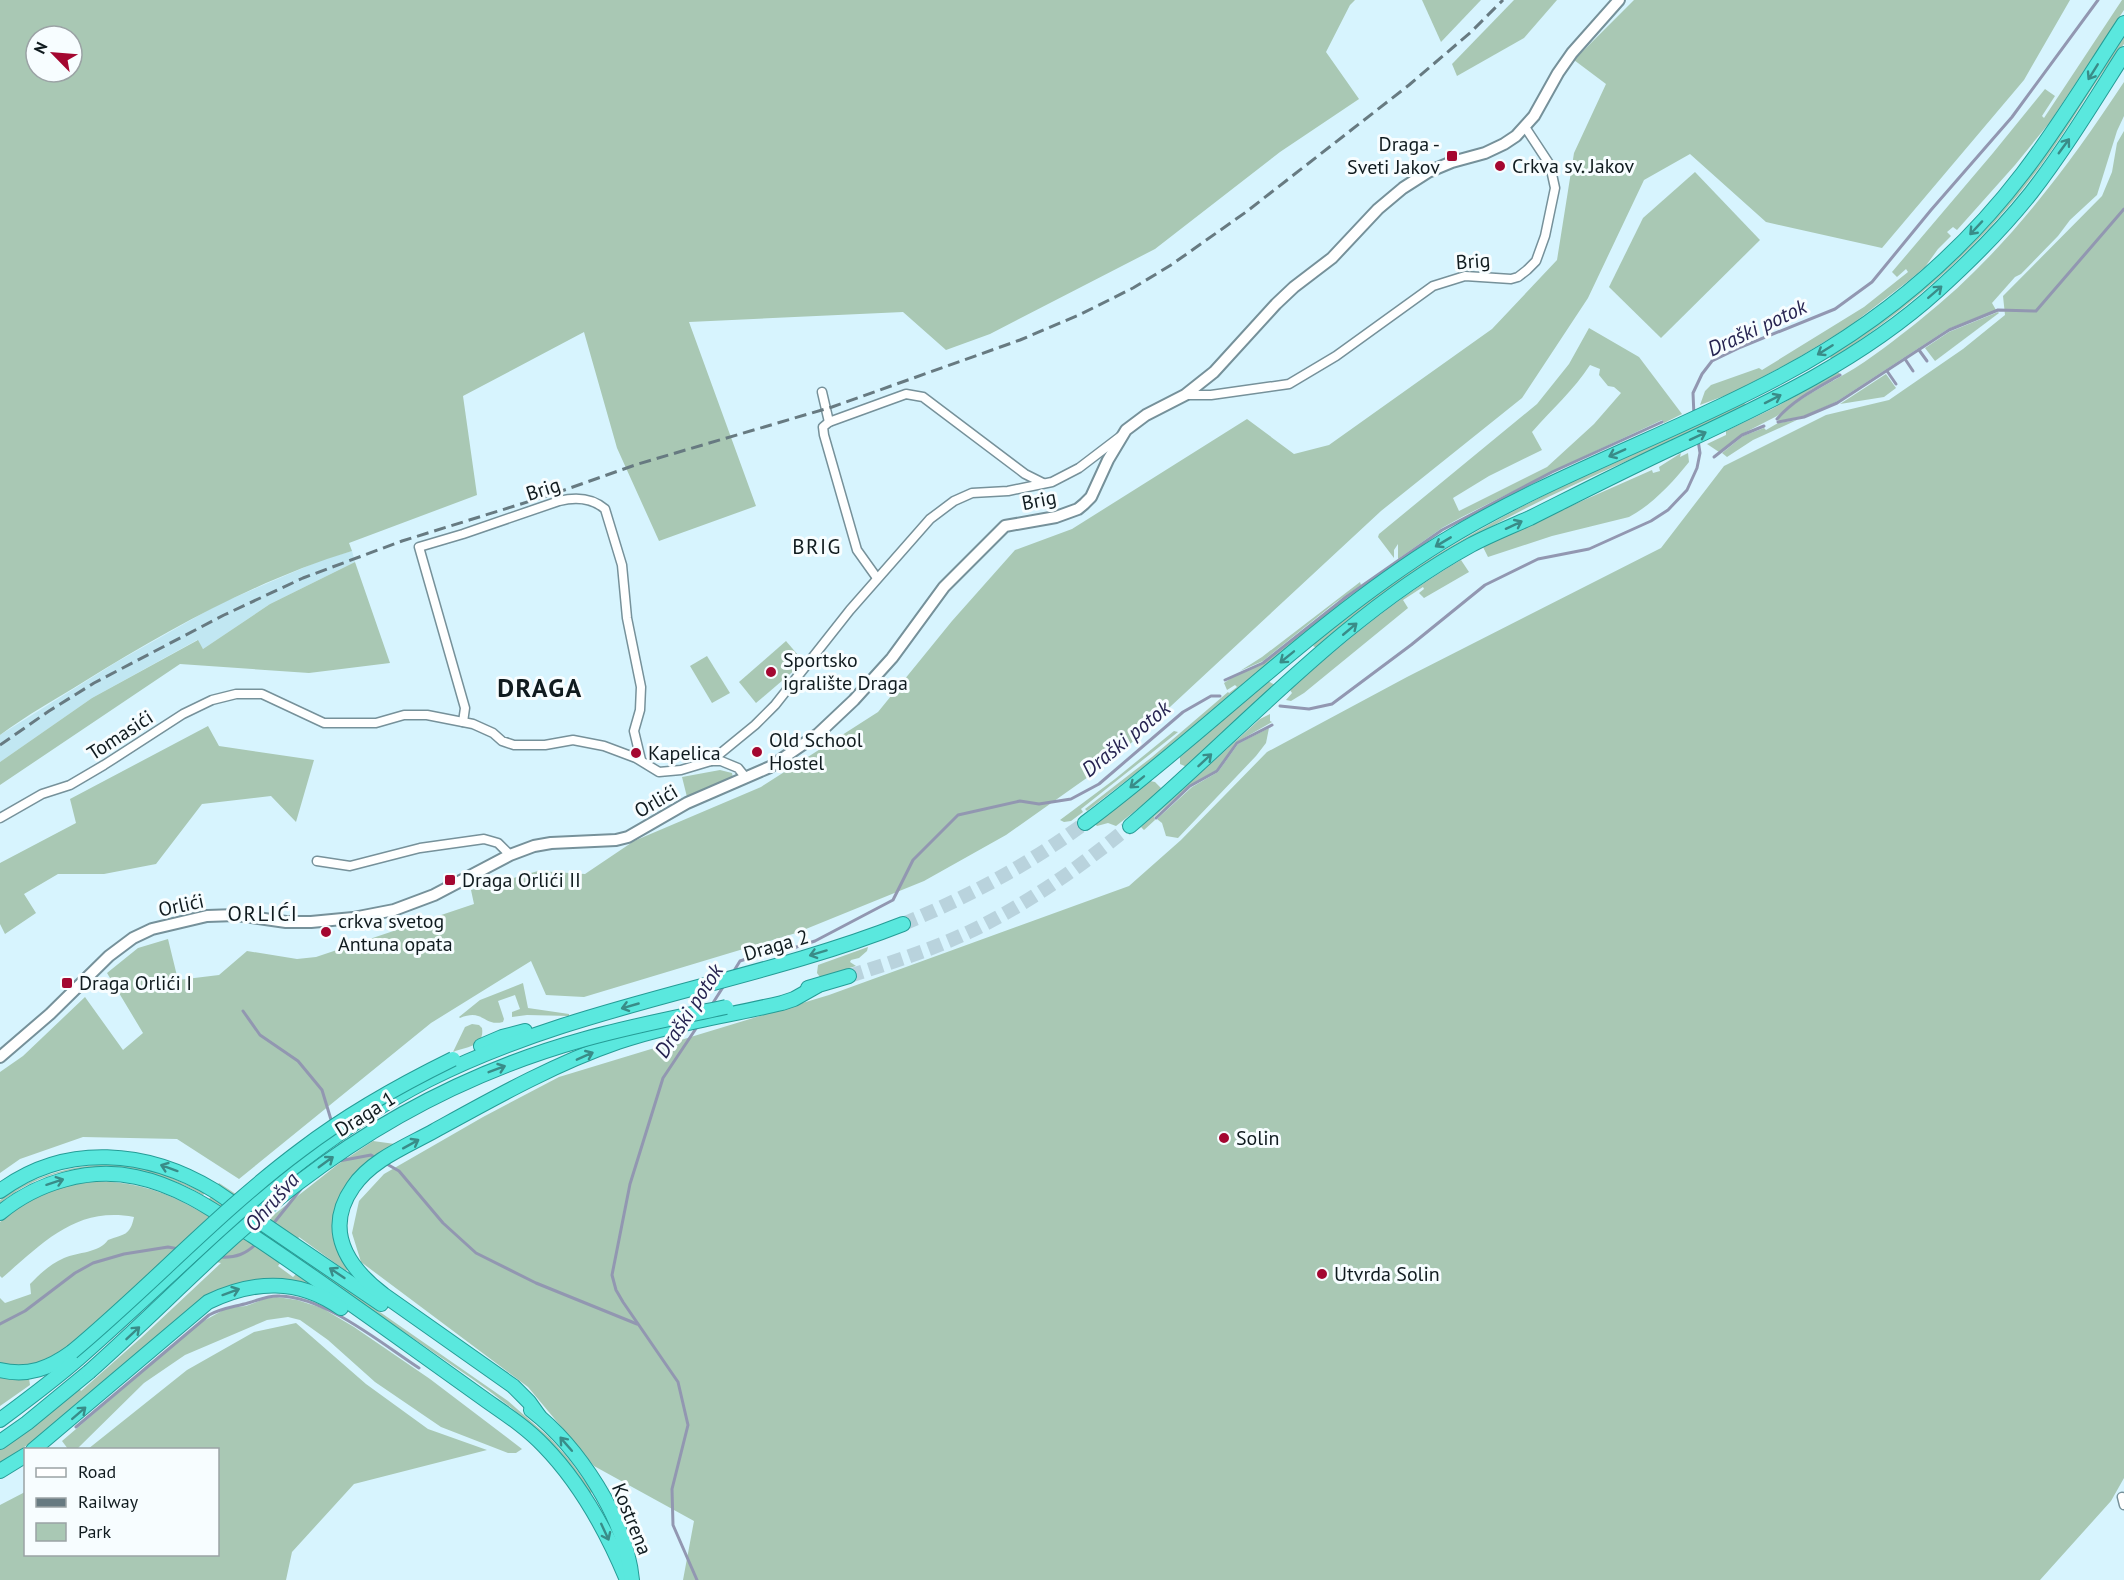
<svg xmlns="http://www.w3.org/2000/svg" width="2124" height="1580" font-family="'PT Sans',sans-serif">
<rect width="100%" height="100%" fill="#d7f4fe"/>
<polygon fill="#c1e7f2" points="352,551 355,562 270,604 203,649 197,640 92,698 0,762 0,735 115,663 219,604 324,559"/>
<g fill="#a9c8b4" fill-rule="evenodd">
<path d="M0,0H1355L1350,5L1326,52L1359,99L1280,152L1155,249L990,334L946,350L903,312L689,322L756,506L659,541L617,448L584,332L463,396L477,495L349,543L352,551C257,580 169,629 85,681C56,699 27,715 0,735ZM36,36H72V72H36Z"/>
<polygon points="1422,0 1481,0 1441,42"/>
<polygon points="1514,0 1557,0 1524,38 1457,76 1452,64"/>
<polygon points="1634,0 2070,0 2024,80 1882,248 1766,222 1690,154 1644,180 1588,298 1522,398 1381,511 1115,758 1006,835 924,881 796,933 584,997 546,995 531,961 431,1023 239,1179 177,1139 83,1137 20,1159 0,1173 0,1072 23,1056 85,997 123,1050 143,1033 107,973 138,948 168,939 178,980 219,975 247,951 297,959 316,957 474,904 471,890 538,871 585,874 634,841 761,787 878,712 952,621 1015,550 1072,529 1247,419 1294,454 1329,445 1492,329 1557,260 1574,153 1606,84 1574,60"/>
<polygon points="2122,0 2124,0 2124,10 2050,122 2015,165 1957,230 1953,227 1947,232 1951,236 1938,249 1925,267 1907,282 1847,328 1791,362 1732,393 1700,405 1705,391 1711,385 1759,368 1762,370 1864,307 1908,272 1906,269 1897,277 1892,272 1993,153 2045,89 2055,96 2042,116 2044,118"/>
<path d="M2124,36V44C2094,80 2071,125 2042,164C1985,242 1914,306 1833,358H1830L1831,355L1857,339L1907,301L1933,279L1979,235L2040,163Z"/>
<path d="M2124,82V116L2117,131L2097,195L2070,220L2058,236L2021,274L2015,277L1992,303L1996,310L1948,329L1836,402L1804,416L1779,421L1777,419C1796,399 1823,387 1845,374C1871,359 1896,339 1920,320C2003,254 2066,170 2124,82Z"/>
<polygon points="2124,131 2124,1478 2111,1501 2040,1580 683,1580 694,1521 594,1466 528,1387 361,1262 352,1233 359,1201 384,1174 483,1117 559,1077 829,995 1129,886 1181,840 1267,752 1407,677 1661,548 1724,466 1826,415 1889,400 1963,349 2005,315 2003,296 2102,196 2112,172 2117,143"/>
<polygon points="1695,172 1760,240 1661,338 1609,287 1643,218"/>
<polygon points="1998,312 1999,313 1935,361 1925,348 1949,332"/>
<path d="M1589,328L1639,357L1682,414L1664,423L1662,420L1555,470L1462,517L1442,528L1398,559V544L1394,550V558L1378,537L1379,534L1537,404L1569,364ZM1590,365L1600,369L1599,375L1608,386L1614,387L1621,393L1594,424L1547,467L1459,511L1453,498L1489,476L1542,450L1532,432C1552,409 1574,390 1590,365Z"/>
<polygon points="1838,372 1840,374 1811,390 1777,416 1742,434 1719,452 1707,444 1726,435 1726,431 1772,409"/>
<polygon points="1886,374 1896,388 1884,397 1840,404"/>
<path d="M1744,403L1746,404L1733,413C1651,452 1565,485 1485,530C1426,563 1372,607 1317,648L1313,646C1326,628 1359,608 1377,595C1492,512 1616,461 1744,403Z"/>
<polygon points="1797,420 1753,440 1727,457 1722,453 1743,436 1764,428 1766,430 1778,423"/>
<path d="M1681,453L1680,457L1688,453L1689,462C1673,482 1652,505 1629,517L1552,536L1488,557L1483,547L1521,528L1652,470L1653,473L1660,471L1659,467Z"/>
<path d="M1461,560L1469,572L1424,598L1419,593L1424,589L1423,587L1403,600L1408,608L1304,693L1291,701L1286,700L1292,693L1290,690C1344,642 1399,596 1461,560Z"/>
<polygon points="355,562 390,663 309,673 180,664 0,785 0,762 92,698 198,640 203,649 270,604"/>
<polygon points="1360,582 1361,585 1335,603 1263,661 1240,671 1262,657"/>
<polygon points="1362,587 1158,756 1087,811 1085,809 1152,757 1228,692 1229,693 1237,687 1235,685 1227,690 1224,683 1237,674 1263,664 1314,622"/>
<polygon points="786,641 804,662 756,703 739,682"/>
<polygon points="707,656 730,693 712,703 690,666"/>
<polygon points="1268,681 1275,685 1187,767 1180,764 1180,757"/>
<polygon points="1270,714 1270,721 1272,722 1237,742 1217,770 1190,785 1154,817 1155,820 1144,830 1141,827 1260,719"/>
<polygon points="208,726 219,746 314,760 296,822 271,796 202,804 156,864 104,874 58,874 24,894 36,913 5,934 0,924 0,863 76,823 70,799"/>
<polygon points="1269,728 1266,743 1256,756 1178,838 1166,836 1162,823 1157,819 1192,787 1218,772 1238,744"/>
<polygon points="1174,731 1178,732 1081,809 1083,812 1071,821 1064,822 1060,820 1115,779"/>
<polygon points="720,770 732,773 733,778 707,792 687,797 682,777"/>
<polygon points="1150,781 1155,782 1161,788 1158,793 1116,826 1108,823 1097,826 1095,824"/>
<polygon points="868,947 867,951 859,958 851,960 850,962 856,966 820,977 817,973 818,965"/>
<path d="M523,983L528,1008L569,1014V1016L527,1015L512,1017V1012L520,1009L515,995L498,1001L504,1019L503,1022C483,1027 484,1008 460,1018L459,1017L480,1000Z"/>
<path d="M472,1024L479,1025L482,1028C485,1047 465,1047 453,1052L465,1027Z"/>
<path d="M373,1141L395,1144C377,1156 359,1166 347,1183C341,1191 339,1201 334,1209L336,1211L340,1254L348,1269L346,1271L299,1237L278,1266L293,1277L296,1274L307,1282V1285L232,1286L38,1438L0,1463V1450L45,1417L79,1388L81,1391L142,1337L221,1263L173,1253C140,1283 70,1359 27,1365L30,1385L0,1406V1298L5,1303L31,1294L30,1284C40,1274 50,1264 64,1258C78,1252 99,1253 108,1240C124,1234 130,1236 134,1217C76,1206 43,1243 2,1278L0,1276V1222C63,1169 132,1171 201,1212L219,1183L271,1217L337,1165Z"/>
<path d="M115,1164L159,1172L205,1193L203,1195C141,1160 57,1154 0,1204V1200C35,1174 73,1165 115,1164Z"/>
<path d="M295,1253L508,1401L550,1438L568,1458L593,1492L590,1493C551,1430 490,1391 430,1350C385,1319 339,1287 294,1256Z"/>
<polygon points="277,1297 297,1300 322,1308 354,1327 430,1379 522,1449 516,1453 508,1453 441,1427 375,1382 328,1340 300,1320 288,1317 267,1320 185,1355 144,1383 78,1448 68,1449 62,1441 200,1323 227,1308 246,1306 267,1298"/>
<polygon points="296,1323 366,1384 428,1429 487,1450 354,1484 292,1552 286,1580 0,1580 0,1505 25,1492 26,1554 218,1554 218,1450 88,1449 187,1370 254,1332"/>
</g>
<g fill="none" stroke-linecap="round" stroke-linejoin="round">
<g stroke="#9297b1" stroke-width="3">
<polyline points="1919,350 1927,361"/>
<polyline points="1905,359 1913,371"/>
<polyline points="1887,371 1896,384"/>
<polyline points="1694,416 1693,393 1702,374 1712,361 1741,347 1835,309 1872,282 1931,210 2012,117 2098,0"/>
<path d="M1777,419C1793,400 1819,387 1840,375"/>
<polyline points="1778,422 1804,417 1837,403 1949,330 1998,310 2036,311 2124,209"/>
<polyline points="1714,457 1742,435 1764,426"/>
<polyline points="1225,680 1263,663 1346,597 1442,530 1552,472 1662,422"/>
<polyline points="1280,706 1309,709 1332,704 1411,645 1485,585 1538,559 1589,549 1651,521 1668,510 1687,490 1697,468 1700,453 1698,440"/>
<polyline points="1156,818 1190,786 1217,771 1237,743 1272,725"/>
<polyline points="732,974 740,961 758,955 784,951 815,941 893,900 913,860 958,815 1020,801 1039,804 1071,799 1099,784 1183,712 1211,696 1220,696"/>
<polyline points="711,1006 725,984"/>
<polyline points="243,1011 260,1035 298,1061 322,1090 332,1123"/>
<polyline points="697,1027 663,1078 630,1184 612,1275 616,1290 623,1302 678,1382 688,1425 672,1489 673,1525 697,1580"/>
<polyline points="339,1161 371,1155 376,1158"/>
<polyline points="385,1163 399,1171 443,1223 476,1253 536,1283 637,1324"/>
<polyline points="273,1224 301,1189"/>
<path d="M220,1257C236,1258 246,1254 257,1243"/>
<polyline points="0,1324 25,1311 75,1273 93,1263 124,1254 168,1247 179,1249"/>
<path d="M76,1427L209,1315C222,1308 234,1307 248,1303C259,1300 268,1295 280,1296C325,1297 381,1343 419,1368"/>
</g>
<g stroke="#b9d3dd" stroke-width="14" stroke-dasharray="14 7" stroke-linecap="butt">
<path d="M903,924C968,897 1028,865 1085,823"/>
<path d="M849,976C890,963 931,950 969,932C1028,904 1080,867 1130,826"/>
</g>
<g stroke="#76919a" stroke-width="11">
<g id="minor">
<polyline points="822,392 829,422"/>
<polyline points="1185,395 1211,395 1289,384 1336,356 1433,286 1465,276 1511,279 1518,277 1527,270 1536,261 1545,236 1555,188 1550,165 1525,127"/>
<polyline points="877,578 857,550 824,435 823,427 829,422 906,394 923,397 1025,474 1043,483"/>
<path d="M463,722L465,708L419,547L463,534L559,501C575,497 591,497 605,509L622,565L627,618L641,687L640,710L634,731L641,760"/>
<polyline points="711,761 755,725 775,705 850,610 930,519 954,501 972,493 1008,491 1052,482 1079,468 1121,436"/>
<polyline points="0,818 42,794 70,785 104,765 183,714 212,700 236,694 262,694 324,723 376,723 404,715 427,715 473,724 493,733 502,741 514,745 545,745 573,740 604,746 636,758 659,772 681,770 711,761 721,761 738,768 746,778"/>
<polyline points="317,861 350,866 420,848 484,839 498,843 510,855"/>
<polyline points="2122,1497 2124,1505"/>
</g>
</g>
<g stroke="#76919a" stroke-width="14">
<polyline id="tertiary" points="0,1057 50,1014 109,956 133,938 152,929 207,916 236,915 286,922 311,922 353,918 394,910 434,895 510,855 534,846 551,843 616,840 628,837 687,803 770,767 818,734 854,700 892,658 944,587 1005,526 1056,517 1078,509 1084,504 1091,497 1108,460 1126,430 1146,415 1185,395 1214,372 1276,304 1294,287 1332,258 1378,209 1403,188 1428,172 1452,162 1485,153 1504,144 1516,136 1534,116 1558,73 1572,53 1619,0"/>
</g>
<g stroke="#259c96" stroke-width="16">
<g id="trunk">
<path d="M1085,823C1206,733 1313,622 1442,542C1549,476 1669,436 1779,377C1874,327 1958,258 2023,173C2060,125 2091,73 2124,23"/>
<path d="M1130,826C1241,731 1342,616 1471,545C1490,535 1510,527 1530,518C1578,494 1625,470 1674,447C1766,404 1861,360 1938,290C1970,261 2004,227 2031,193C2065,149 2094,101 2124,54"/>
<polyline points="808,988 849,976"/>
<polyline points="481,1046 502,1037 525,1031"/>
<path d="M0,1191C66,1142 148,1150 215,1191L381,1304"/>
<path d="M0,1213C37,1182 89,1167 136,1177C180,1186 216,1212 253,1236C307,1272 360,1310 413,1348C438,1366 462,1383 487,1401C507,1415 527,1428 544,1446C581,1484 607,1532 627,1580"/>
<path d="M0,1370C28,1377 50,1368 72,1352"/>
<path d="M531,1410C579,1447 626,1519 632,1580"/>
<path d="M539,1416L529,1402L513,1386L384,1295C347,1267 323,1230 353,1187C371,1160 407,1146 434,1131C494,1098 554,1064 618,1042C671,1024 727,1016 782,1003L794,999L817,986"/>
<path d="M0,1420C27,1400 54,1380 79,1358C193,1258 291,1150 428,1080C578,1004 748,985 903,924"/>
<polyline points="0,1442 27,1423 89,1372"/>
<path d="M33,1450L208,1302C254,1280 298,1278 341,1308"/>
<polyline points="0,1471 26,1455"/>
</g>
</g>
<use href="#minor" stroke="#fff" stroke-width="8"/>
<use href="#tertiary" stroke="#fff" stroke-width="10"/>
<use href="#trunk" stroke="#5ae8de" stroke-width="14"/>
<polyline stroke="#677a81" stroke-width="3" stroke-dasharray="12 6" stroke-linecap="butt" points="0,745 49,711 94,683 224,615 303,578 402,541 553,494 638,464 832,407 1020,340 1079,315 1133,288 1171,265 1246,212 1409,85 1471,32 1503,0"/>
<g stroke="#259c96" stroke-width="16" stroke-linecap="butt">
<g id="trunk-bridge">
<path d="M72,1352C150,1287 219,1211 301,1150C348,1114 400,1085 453,1059"/>
<path d="M89,1372C159,1310 224,1240 298,1183C384,1117 480,1068 585,1039C631,1026 679,1017 726,1007"/>
</g>
</g>
<use href="#trunk-bridge" stroke="#5ae8de" stroke-width="14"/>
</g>
<defs><path id="oneway-shaft" d="M-6 0H5M1.5-3L5.5 0L1.5 3" fill="none" stroke-width="1.6" stroke-linecap="round" stroke-linejoin="round" transform="scale(1.5)"/></defs>
<g stroke="#398c88">
<use href="#oneway-shaft" transform="translate(2093 72) rotate(122)"/>
<use href="#oneway-shaft" transform="translate(2064 146) rotate(-54)"/>
<use href="#oneway-shaft" transform="translate(1976 228) rotate(133)"/>
<use href="#oneway-shaft" transform="translate(1935 292) rotate(-41)"/>
<use href="#oneway-shaft" transform="translate(1825 350) rotate(148)"/>
<use href="#oneway-shaft" transform="translate(1773 399) rotate(-27)"/>
<use href="#oneway-shaft" transform="translate(1698 436) rotate(-25)"/>
<use href="#oneway-shaft" transform="translate(1617 453) rotate(156)"/>
<use href="#oneway-shaft" transform="translate(1514 525) rotate(-25)"/>
<use href="#oneway-shaft" transform="translate(1443 542) rotate(149)"/>
<use href="#oneway-shaft" transform="translate(1350 629) rotate(-40)"/>
<use href="#oneway-shaft" transform="translate(1287 657) rotate(141)"/>
<use href="#oneway-shaft" transform="translate(1205 760) rotate(-43)"/>
<use href="#oneway-shaft" transform="translate(1137 782) rotate(141)"/>
<use href="#oneway-shaft" transform="translate(818 953) rotate(163)"/>
<use href="#oneway-shaft" transform="translate(630 1006) rotate(164)"/>
<use href="#oneway-shaft" transform="translate(585 1056) rotate(-24)"/>
<use href="#oneway-shaft" transform="translate(497 1069) rotate(-21)"/>
<use href="#oneway-shaft" transform="translate(411 1144) rotate(-29)"/>
<use href="#oneway-shaft" transform="translate(326 1162) rotate(-36)"/>
<use href="#oneway-shaft" transform="translate(169 1168) rotate(-160)"/>
<use href="#oneway-shaft" transform="translate(55 1182) rotate(-18)"/>
<use href="#oneway-shaft" transform="translate(337 1273) rotate(-146)"/>
<use href="#oneway-shaft" transform="translate(231 1292) rotate(-20)"/>
<use href="#oneway-shaft" transform="translate(133 1333) rotate(-43)"/>
<use href="#oneway-shaft" transform="translate(79 1413) rotate(-41)"/>
<use href="#oneway-shaft" transform="translate(566 1444) rotate(-131)"/>
<use href="#oneway-shaft" transform="translate(605 1532) rotate(65)"/>
</g>
<g fill="#a40730" stroke="#f7fdff" stroke-width="2">
<rect x="1446" y="150" width="12" height="12" rx="3"/>
<circle cx="1500" cy="166" r="6"/>
<circle cx="771" cy="672" r="6"/>
<circle cx="757" cy="752" r="6"/>
<circle cx="636" cy="753" r="6"/>
<rect x="444" y="874" width="12" height="12" rx="3"/>
<circle cx="326" cy="932" r="6"/>
<rect x="61" y="977" width="12" height="12" rx="3"/>
<circle cx="1224" cy="1138" r="6"/>
<circle cx="1322" cy="1274" r="6"/>
</g>
<g text-anchor="middle" stroke-width="6" stroke-linejoin="round" paint-order="stroke">
<g font-size="20" fill="#101b1f" stroke="#f7fdff" text-anchor="start">
<text x="1440" y="151" text-anchor="end">Draga -<tspan x="1440" dy="23">Sveti Jakov</tspan></text>
<text x="1512" y="173">Crkva sv. Jakov</text>
<text x="783" y="667">Sportsko<tspan x="783" dy="23">igralište Draga</tspan></text>
<text x="769" y="747">Old School<tspan x="769" dy="23">Hostel</tspan></text>
<text x="648" y="760">Kapelica</text>
<text x="462" y="887">Draga Orlići II</text>
<text x="338" y="928">crkva svetog<tspan x="338" dy="23">Antuna opata</tspan></text>
<text x="79" y="990">Draga Orlići I</text>
<text x="1236" y="1145">Solin</text>
<text x="1334" y="1281">Utvrda Solin</text>
</g>
<g font-size="20" fill="#101b1f" stroke="#f7fdff">
<text transform="translate(1473 261) rotate(-4)" y="7">Brig</text>
<text transform="translate(543 489) rotate(-18)" y="7">Brig</text>
<text transform="translate(1039 500) rotate(-11)" y="7">Brig</text>
<text transform="translate(120 735) rotate(-33)" y="7">Tomasići</text>
<text transform="translate(656 801) rotate(-30)" y="7">Orlići</text>
<text transform="translate(181 905) rotate(-12)" y="7">Orlići</text>
<text transform="translate(776 945) rotate(-16)" y="7">Draga 2</text>
<text transform="translate(365 1114) rotate(-32)" y="7">Draga 1</text>
<text transform="translate(632 1519) rotate(68)" y="7">Kostrena</text>
</g>
<g font-size="21" font-style="italic" fill="#272451" stroke="#f7fdff">
<text transform="translate(1757 328) rotate(-25)" y="7">Draški potok</text>
<text transform="translate(1126 739) rotate(-39)" y="7">Draški potok</text>
<text transform="translate(689 1011) rotate(-57)" y="7">Draški potok</text>
<text transform="translate(272 1202) rotate(-49)" y="7">Ohrušva</text>
</g>
<g font-size="21" letter-spacing="1.5" fill="#101b1f" stroke="#f7fdff">
<text x="817" y="554">BRIG</text>
<text x="263" y="921">ORLIĆI</text>
</g>
<g font-size="26" font-weight="bold" letter-spacing="1.5" fill="#101b1f" stroke="#f7fdff">
<text x="540" y="697">DRAGA</text>
</g>
</g>
<rect x="24" y="1448" width="195" height="108" fill="#f7fdff" stroke="#9ba3a5" stroke-width="1.5"/>
<rect x="36" y="1468" width="30" height="9" fill="#ffffff" stroke="#9ba3a5" stroke-width="1.5"/>
<text x="78" y="1478" font-size="18" fill="#101b1f">Road</text>
<rect x="36" y="1498" width="30" height="9" fill="#677a81" stroke="#9ba3a5" stroke-width="1.5"/>
<text x="78" y="1508" font-size="18" fill="#101b1f">Railway</text>
<rect x="36" y="1523" width="30" height="18" fill="#a9c8b4" stroke="#9ba3a5" stroke-width="1.5"/>
<text x="78" y="1538" font-size="18" fill="#101b1f">Park</text>
<g transform="translate(54 54) rotate(295)"><circle r="28" fill="#f7fdff" stroke="#9ba3a5" stroke-width="1.5"/>
<path d="M0-4.5L10 22L0 15L-10 22Z" fill="#a40730"/>
<text y="-9" font-size="16" font-weight="bold" text-anchor="middle" fill="#101b1f">N</text>
</g>
</svg>
